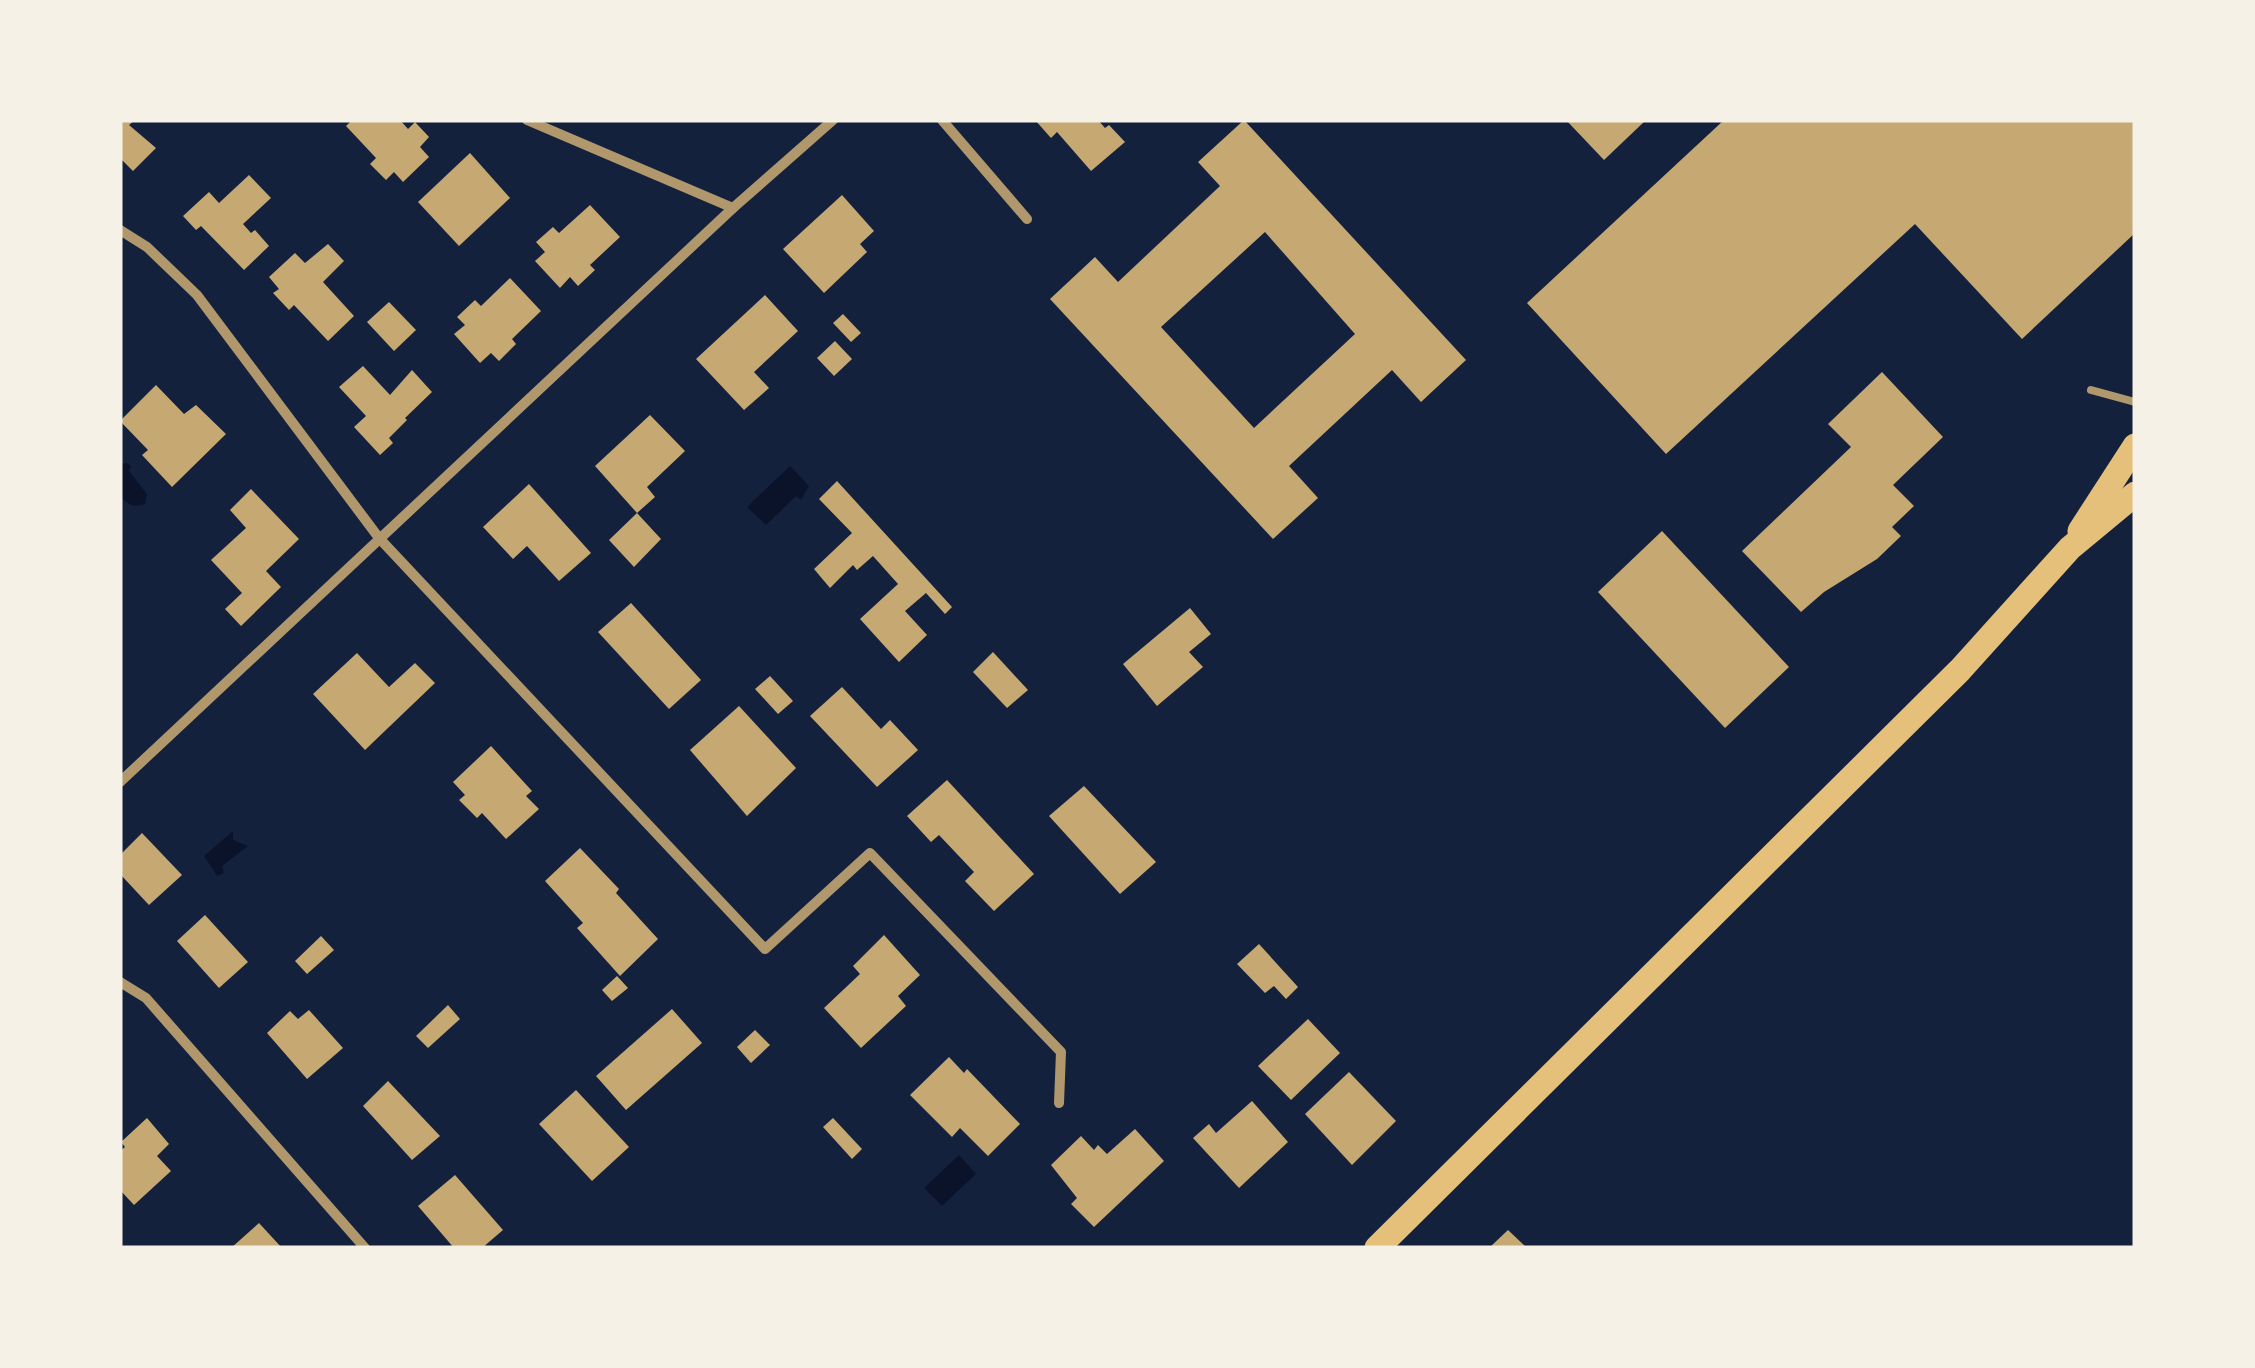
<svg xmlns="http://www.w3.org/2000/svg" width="2255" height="1368" font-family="'Sofia Sans Condensed',sans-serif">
<rect width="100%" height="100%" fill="#14213d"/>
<g fill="#0b132b">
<path d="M127,463L131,466L129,471L147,494L145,504C133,508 129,505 120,497V464Z"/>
<polygon points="790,466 809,486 801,500 796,496 766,525 747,507"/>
<polygon points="233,831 233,840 248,846 222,866 224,873 217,876 204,856"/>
<polygon points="959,1155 976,1174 942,1206 924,1188"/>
</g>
<g fill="#c6a872" fill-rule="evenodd">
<polygon points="120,120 135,120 129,125 156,148 133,171 120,158"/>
<polygon points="352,120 400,120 408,129 415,122 429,137 420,147 429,157 403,182 394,172 386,180 370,164 376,158 346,126"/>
<polygon points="1035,120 1098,120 1105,128 1109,125 1125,142 1091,171 1057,132 1051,138"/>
<path d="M1244,120L1466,360L1421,402L1392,370L1289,466L1318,498L1273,539L1050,299L1095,257L1118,282L1220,186L1198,162ZM1265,232L1355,334L1254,428L1161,327Z"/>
<polygon points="1566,120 1646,120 1604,160"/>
<polygon points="1724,120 2135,120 2135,233 2022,339 1915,224 1666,454 1527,303"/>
<polygon points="470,153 510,198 459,246 418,202"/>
<polygon points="249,175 271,198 243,224 251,233 255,230 269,246 244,270 201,226 196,230 183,216 209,192 219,203"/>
<polygon points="842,195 874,231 860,244 867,252 824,293 783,249"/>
<polygon points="590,205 620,237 590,265 595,270 578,286 570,277 560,288 535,261 545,252 536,242 553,227 559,233"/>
<polygon points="328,244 344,261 323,282 354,316 328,341 294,305 289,310 273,293 279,289 269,277 295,253 305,263"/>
<polygon points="510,278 541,311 512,339 516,344 499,361 491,353 480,363 454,334 465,325 457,317 475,300 481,306"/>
<polygon points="765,295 798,331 754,372 769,388 744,410 696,359"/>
<polygon points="389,302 416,330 394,351 367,322"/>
<polygon points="843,314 861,333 851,342 833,323"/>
<polygon points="835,341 852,359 834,376 817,358"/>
<polygon points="363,366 390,395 412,370 432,392 405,418 407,420 389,438 393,443 380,455 354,427 366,416 339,387"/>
<polygon points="1882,372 1943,437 1893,485 1914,506 1892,527 1901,536 1877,559 1824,592 1801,612 1742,551 1851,447 1828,424"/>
<polygon points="156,385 184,414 196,405 226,434 172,487 142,455 148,450 120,421"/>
<polygon points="650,415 685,451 647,487 655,497 637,513 661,539 634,567 609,540 637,513 595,466"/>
<polygon points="837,481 952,607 945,614 926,593 905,611 927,635 899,662 860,619 898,584 873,556 857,570 853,565 830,588 814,569 852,533 819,499"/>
<polygon points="529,484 591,553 559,581 527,546 513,559 483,527"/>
<polygon points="251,489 299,539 266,571 281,587 241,626 225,609 242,593 211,560 246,528 230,510"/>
<polygon points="1662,531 1789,667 1725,728 1598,592"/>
<polygon points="631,603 701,680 669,709 598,632"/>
<polygon points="1190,608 1211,634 1189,652 1203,667 1157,706 1123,664"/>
<polygon points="993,652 1028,690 1007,708 973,672"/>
<polygon points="357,653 389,687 415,663 435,683 365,750 313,694"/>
<polygon points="770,676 793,701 778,714 755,689"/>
<polygon points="842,687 881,729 890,720 918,750 877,787 810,716"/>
<polygon points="739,706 796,768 747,816 690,750"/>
<polygon points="491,746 532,791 526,796 539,809 506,839 482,813 477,818 459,800 465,795 453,782"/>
<polygon points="947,780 1034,874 994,911 965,881 974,872 939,835 931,842 907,816"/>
<polygon points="1084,786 1156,862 1120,894 1049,816"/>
<polygon points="142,833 182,875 149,905 120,874 120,855"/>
<polygon points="580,848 619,889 616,893 658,939 620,976 577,928 583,923 545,881"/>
<polygon points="205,915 248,962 219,988 177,941"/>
<polygon points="884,935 920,975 898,996 906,1006 861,1048 824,1008 860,974 853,966"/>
<polygon points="321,936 334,950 307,974 295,961"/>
<polygon points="1259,944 1298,987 1286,999 1274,986 1265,993 1237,964"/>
<polygon points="617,976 628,988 612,1001 602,990"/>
<polygon points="448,1005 460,1019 428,1048 416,1036"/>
<polygon points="672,1009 702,1043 626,1110 596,1076"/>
<polygon points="309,1010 343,1048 307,1079 267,1033 290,1011 298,1019"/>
<polygon points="1308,1019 1340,1053 1291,1100 1258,1066"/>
<polygon points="755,1030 770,1045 751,1063 737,1047"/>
<polygon points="949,1057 964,1073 967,1069 1020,1124 988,1156 960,1128 952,1137 910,1095"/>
<polygon points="1349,1072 1396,1121 1352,1165 1305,1114"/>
<polygon points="388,1081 440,1136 412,1160 363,1106"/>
<polygon points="576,1090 629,1147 592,1181 539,1124"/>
<polygon points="1252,1101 1288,1142 1239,1188 1193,1138 1209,1124 1216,1133"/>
<polygon points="147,1118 169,1144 157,1156 171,1171 134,1205 120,1190 120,1151 125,1147 121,1142"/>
<polygon points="833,1118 862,1149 852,1159 823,1127"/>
<polygon points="1135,1129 1164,1161 1094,1227 1071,1204 1077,1198 1051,1165 1081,1136 1094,1150 1098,1145 1107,1154"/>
<polygon points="455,1175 503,1230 482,1248 454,1248 418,1206"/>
<polygon points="259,1223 282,1248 231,1248"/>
<polygon points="1508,1230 1527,1248 1489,1248"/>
</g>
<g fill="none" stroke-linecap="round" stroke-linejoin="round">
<polyline stroke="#b1986c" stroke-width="8" points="2091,390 2135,402"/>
<g stroke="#b1986c" stroke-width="10">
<polyline points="527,120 733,208"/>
<polyline points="942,120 1027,219"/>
<polyline points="120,230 147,247 197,295 379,538 765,949 870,853 1061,1052 1059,1103"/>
<polyline points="120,782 733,208 833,120"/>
<polyline points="120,982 146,998 365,1248"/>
</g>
<g stroke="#e5c07b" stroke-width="25">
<polyline points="2080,531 2135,446"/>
<polyline points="1377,1248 1960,670 2070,548 2135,494"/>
</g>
</g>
<rect width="2255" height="1368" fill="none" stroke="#f6f1e7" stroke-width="245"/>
</svg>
